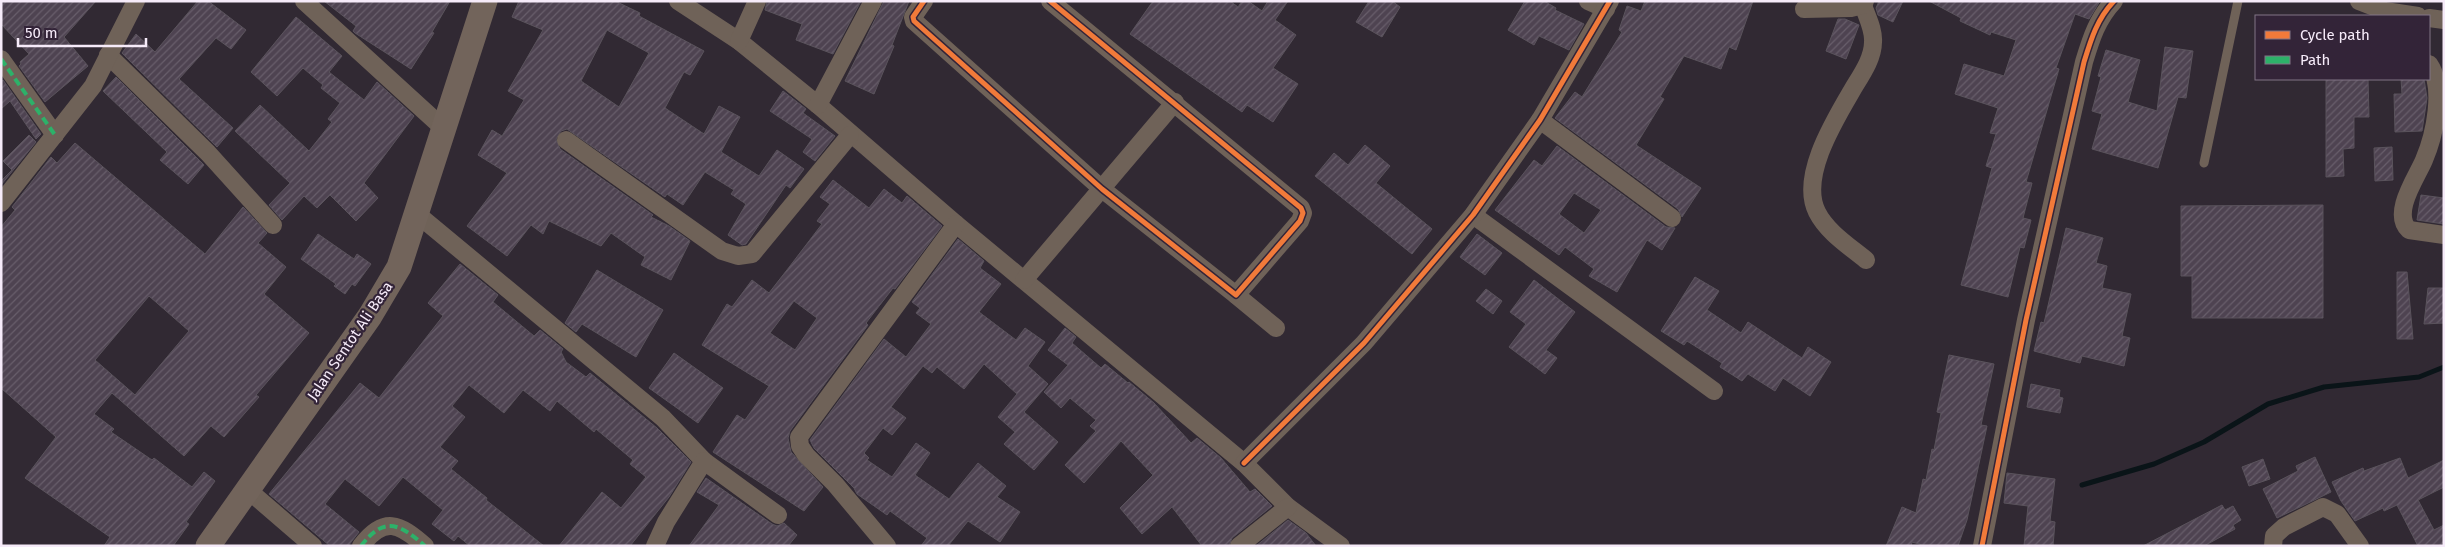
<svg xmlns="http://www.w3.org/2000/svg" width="2445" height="547" font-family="'Fira Sans',sans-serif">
<defs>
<pattern id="building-hatch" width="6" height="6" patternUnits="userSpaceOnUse" patternTransform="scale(1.25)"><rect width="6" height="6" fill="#4e4351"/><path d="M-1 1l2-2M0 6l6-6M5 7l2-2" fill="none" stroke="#685e6b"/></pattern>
</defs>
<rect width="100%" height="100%" fill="#312933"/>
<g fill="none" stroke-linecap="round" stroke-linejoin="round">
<polyline stroke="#0a1418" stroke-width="5" points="2082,485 2154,464 2204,442 2268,404 2324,387 2419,377 2444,367"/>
</g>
<g fill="url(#building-hatch)" stroke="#5a535c" fill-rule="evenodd">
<polygon points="1,1 96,1 64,37 88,66 45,102 19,66 21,64 20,62 29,54 1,24"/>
<polygon points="198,1 208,1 246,30 231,49 216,38 179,79 233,128 217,147 122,53 136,34 155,52"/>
<polygon points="324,1 450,1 432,32 434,33 411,69 355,33 353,31 356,26"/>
<path d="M519,1H615L640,13L639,16L704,51L690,75L684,72L665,108L704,134L719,106L740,117L721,152L759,176L777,150L804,169L790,188L786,185L746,244L742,245L728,235L746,204L731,194L734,190L705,172L683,205L667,194L665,197L567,129L561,131L556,139L560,149L653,215L651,217L669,226L690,241L671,280L641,265L645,257L611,233L601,246L549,221L543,234L531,225L507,256L467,226L507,173L478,155L492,130L502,136L524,100L508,91L543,30L512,17ZM607,30L649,53L619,107L581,81Z"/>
<polygon points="767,1 861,1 833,54 796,40 802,24 765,10"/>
<polygon points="884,1 909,1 892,45 894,46 874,94 845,81"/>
<polygon points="1153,1 1230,1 1238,7 1242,1 1248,1 1262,11 1268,1 1288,1 1275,20 1296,35 1273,68 1298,84 1273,122 1247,105 1242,112 1130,34"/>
<polygon points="1369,1 1392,1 1400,7 1382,37 1356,22"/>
<polygon points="1525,1 1544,1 1556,8 1555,10 1584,24 1569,50 1539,36 1534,45 1508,30"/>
<polygon points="1645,1 1753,1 1736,50 1729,47 1721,69 1684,56 1660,97 1664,99 1636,145 1701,188 1682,217 1678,209 1555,118 1575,92 1582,97 1622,32 1619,30 1627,6 1641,11"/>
<polygon points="1879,1 1903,1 1893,22 1878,15 1876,8"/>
<polygon points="1929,1 2100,1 2089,19 2075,14 2056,68 2059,69 2026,182 2032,183 2023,218 2031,220 2024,248 2020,247 2008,297 1961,285 1992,168 1986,166 1996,134 1990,133 1998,108 1955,94 1964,64 2004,76 2016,40 1991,32 1990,35 1960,21 1961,18"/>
<polygon points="296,17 342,56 329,72 364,100 377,82 414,116 364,183 378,198 356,221 330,195 317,208 304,196 282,220 269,205 290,183 235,131 260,105 309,151 332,122 328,119 340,103 321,88 323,85 303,68 277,96 251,72"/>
<polygon points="1838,19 1845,19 1859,25 1846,59 1826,51"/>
<polygon points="2165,47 2193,51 2186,98 2178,97 2158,168 2092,149 2102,114 2092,111 2101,77 2098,76 2106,50 2140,60 2128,102 2157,111"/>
<polygon points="116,77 204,165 188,184 160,160 167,152 103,91"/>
<polygon points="2332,79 2368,79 2369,117 2354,117 2354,148 2343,149 2344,176 2326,177 2326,80"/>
<polygon points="2401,79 2424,79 2427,98 2422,131 2395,132 2394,94 2402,94"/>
<polygon points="3,80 41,134 36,139 10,101 1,109 1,82"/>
<polygon points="783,91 806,109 803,113 835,136 815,161 803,152 812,139 770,111"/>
<polygon points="29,135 36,142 1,185 1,181 12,170 3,161"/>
<path d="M75,143L205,254L243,207L267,233L258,243L286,267L264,294L309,333L256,395L259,397L224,437L211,426L184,456L112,393L94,414L114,429L111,432L152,460L154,458L192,487L204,472L215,481L186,522L189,524L173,546H104L110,537L25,478L56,437L1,388V227L15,210L12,207L51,157L57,163ZM149,296L189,331L135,395L95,360Z"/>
<polygon points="1365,145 1390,166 1376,183 1432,229 1412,254 1315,176 1334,153 1348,165"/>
<path d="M1557,146L1666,227L1675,228L1662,250L1647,240L1617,292L1589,276L1594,269L1565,247L1559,255L1495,210L1534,160L1542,166ZM1574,193L1601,210L1584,233L1559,214Z"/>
<polygon points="2392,147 2393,180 2375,181 2374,148"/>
<path d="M833,180L869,208L884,189L902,203L907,196L942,226L895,289L893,288L866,323L868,325L790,431L788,438L791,452L823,487L804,511L713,452L737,415L745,420L769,386L702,345L727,304L732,307L752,280L769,293L790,266L822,224L817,221L830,204L820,197ZM794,301L817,318L795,350L770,333Z"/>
<polygon points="2421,195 2444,198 2444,224 2417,220"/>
<polygon points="2323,205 2323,318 2192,318 2192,276 2181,276 2181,206"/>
<polygon points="2066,228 2103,238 2096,263 2107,266 2102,288 2131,294 2122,336 2130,338 2124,366 2082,356 2080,363 2034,351 2041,322 2044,323"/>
<polygon points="318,234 354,259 357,254 371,264 355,286 352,284 345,294 334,286 336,284 301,259"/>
<polygon points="1477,234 1502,253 1485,275 1460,257"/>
<polygon points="958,239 984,261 980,268 1001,284 979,312 1016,340 1025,328 1045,342 1028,366 1048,384 1024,412 1058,442 1034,470 1004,444 1015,432 998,417 1017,394 984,364 964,389 937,367 932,373 923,366 891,407 906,418 892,435 883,428 864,453 869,458 867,460 892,477 916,443 930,453 915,475 949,499 978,463 1006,486 997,497 1020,512 1000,542 968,521 948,546 921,546 927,538 890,511 887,515 857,494 854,488 814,448 810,440 884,339 906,357 931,324 916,313 920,308 912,302"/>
<polygon points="460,264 498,295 493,302 534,336 540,330 563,349 561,352 566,362 586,377 590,373 657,428 691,462 669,497 630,546 559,546 602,492 621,508 646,477 630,464 633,460 596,429 594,432 557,401 550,411 523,390 504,413 469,385 452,406 465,417 440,447 458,461 451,469 487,498 486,500 544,546 470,546 458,536 454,541 432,524 443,510 403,477 379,506 345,479 325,504 359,532 348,546 330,546 269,494 360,383 379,398 443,316 428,303"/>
<polygon points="597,270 663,310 636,357 582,324 576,332 565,323"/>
<polygon points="2397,272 2407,272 2413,339 2397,339"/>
<polygon points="1695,277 1719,291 1707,310 1741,333 1748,322 1802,358 1808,347 1831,362 1810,396 1783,378 1775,391 1748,374 1742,381 1720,367 1722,363 1687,341 1684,345 1661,331"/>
<polygon points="1534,280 1575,312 1546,350 1557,358 1545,374 1509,347 1526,324 1510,312"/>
<polygon points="2428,288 2444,288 2444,323 2424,324"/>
<polygon points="1486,289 1502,301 1493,314 1476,301"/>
<polygon points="1065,328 1076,337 1072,343 1101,368 1105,364 1128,383 1129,382 1154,403 1191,443 1197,438 1221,458 1250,492 1255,489 1272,506 1232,538 1229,546 1202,546 1172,507 1142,534 1120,508 1153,475 1121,441 1084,483 1065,465 1096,431 1090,426 1096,420 1070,398 1061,408 1044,392 1068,365 1048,350"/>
<polygon points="674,353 723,388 698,423 649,388"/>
<polygon points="1949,355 1994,364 1981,425 1987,426 1967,520 1958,546 1926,546 1912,542 1911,546 1886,546 1902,507 1916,513 1923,479 1926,480 1932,449 1934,450 1941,413 1937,412"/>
<polygon points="2031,384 2060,390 2059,397 2063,398 2060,413 2027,407"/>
<polygon points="2315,457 2331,492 2277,518 2263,489 2298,471 2296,466"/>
<polygon points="2400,458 2408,478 2444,460 2444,487 2418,500 2434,530 2444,525 2444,546 2418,546 2397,505 2384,511 2383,508 2355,521 2341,501 2332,482 2363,468 2364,471"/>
<polygon points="2263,459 2270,479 2249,486 2242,467"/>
<polygon points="2007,473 2055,479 2050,521 2055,522 2053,546 2024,546 2028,506 2004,503"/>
<polygon points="706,478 772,524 777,526 784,523 797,535 788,546 689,546 719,505 697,492"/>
<polygon points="2222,505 2225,510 2233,506 2241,520 2233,525 2235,529 2204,546 2143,546"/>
<polygon points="1288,520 1306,533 1316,546 1256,546"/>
</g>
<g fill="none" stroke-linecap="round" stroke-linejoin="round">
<polyline stroke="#6f6258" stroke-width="9" points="2204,163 2238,1"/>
<g stroke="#6f6258" stroke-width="18">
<polyline points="304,1 442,127"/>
<polyline points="678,1 739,41 818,105 956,224 1244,463 1288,507 1341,546"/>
<polyline points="924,1 913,17 914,21 1102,189 1236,295 1300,221 1303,213 1301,208 1050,1"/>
<polyline points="1588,1 1606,9"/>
<polyline points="2359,1 2385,11 2418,16"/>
<path d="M1863,5C1867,17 1874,30 1873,42C1873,58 1862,74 1854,87C1836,118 1799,176 1817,212C1827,232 1849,246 1866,260"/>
<polyline points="1804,9 1851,8 1863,5 1865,1"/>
<polyline points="2429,18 2444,20"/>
<polyline points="739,41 757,1"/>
<polyline points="108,55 208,153 273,225"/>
<polyline points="1,59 55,135"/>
<path d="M2429,64C2445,87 2435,134 2424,160C2417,177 2391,213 2409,230L2444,235"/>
<polyline points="818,105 873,1"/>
<polyline points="1540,120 1672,218"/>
<polyline points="566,140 722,251 738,256 752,254 850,135"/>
<polyline points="1,203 93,86 136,1"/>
<polyline points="417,214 663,418 704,461 778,515"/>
<polyline points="1473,215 1714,391"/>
<polyline points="1024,280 1175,102"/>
<polyline points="1236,295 1276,328"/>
<polyline points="1244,463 1364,343 1473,215 1540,120 1610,1"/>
<polyline points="248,490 313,546"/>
<path d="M361,546C384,516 399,523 425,546"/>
<polyline points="655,546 666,522 704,461"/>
<polyline points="887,546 835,484 806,455 800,446 799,437 956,224"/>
<polyline points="1239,546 1288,507"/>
<path d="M1982,546L2026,320L2084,62C2091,39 2097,19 2114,1"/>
<polyline points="2273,546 2274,536 2284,527 2323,507 2337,514 2360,546"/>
</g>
<polyline stroke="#72645b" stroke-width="25" points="208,546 370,316 399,267 485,1"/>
<g stroke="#2db169" stroke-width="4" stroke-dasharray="8 4" stroke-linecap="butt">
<polyline points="1,59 55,135"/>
<path d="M361,546C384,516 399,523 425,546"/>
</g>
<g stroke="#332438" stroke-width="8">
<g id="cycleway">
<polyline points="924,1 913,17 914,21 1102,189 1236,295 1300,221 1303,213 1301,208 1050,1"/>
<polyline points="1244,463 1364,343 1473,215 1540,120 1610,1"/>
<path d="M1982,546L2026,320L2084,62C2091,39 2097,19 2114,1"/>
</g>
</g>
<use href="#cycleway" stroke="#f17a3a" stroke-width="5"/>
</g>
<g text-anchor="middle" stroke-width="4.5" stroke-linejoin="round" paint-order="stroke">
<g font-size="15" fill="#f6ebf9" stroke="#332438">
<text transform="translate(350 341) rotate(-56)" y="5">Jalan Sentot Ali Basa</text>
</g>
</g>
<rect width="2445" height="547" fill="none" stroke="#f6ebf9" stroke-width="5"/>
<rect x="2255" y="15" width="175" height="65" fill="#332438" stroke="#817485"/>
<rect x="2265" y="31" width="25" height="8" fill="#f17a3a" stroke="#817485"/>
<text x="2300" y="40" font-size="15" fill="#f6ebf9">Cycle path</text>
<rect x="2265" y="56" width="25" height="8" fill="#2db169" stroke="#817485"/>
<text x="2300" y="65" font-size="15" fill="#f6ebf9">Path</text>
<path d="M18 38v8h128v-8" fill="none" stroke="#f6ebf9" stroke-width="2.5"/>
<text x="25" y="38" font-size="15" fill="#f6ebf9" stroke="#332438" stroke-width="4" paint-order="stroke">50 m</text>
</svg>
